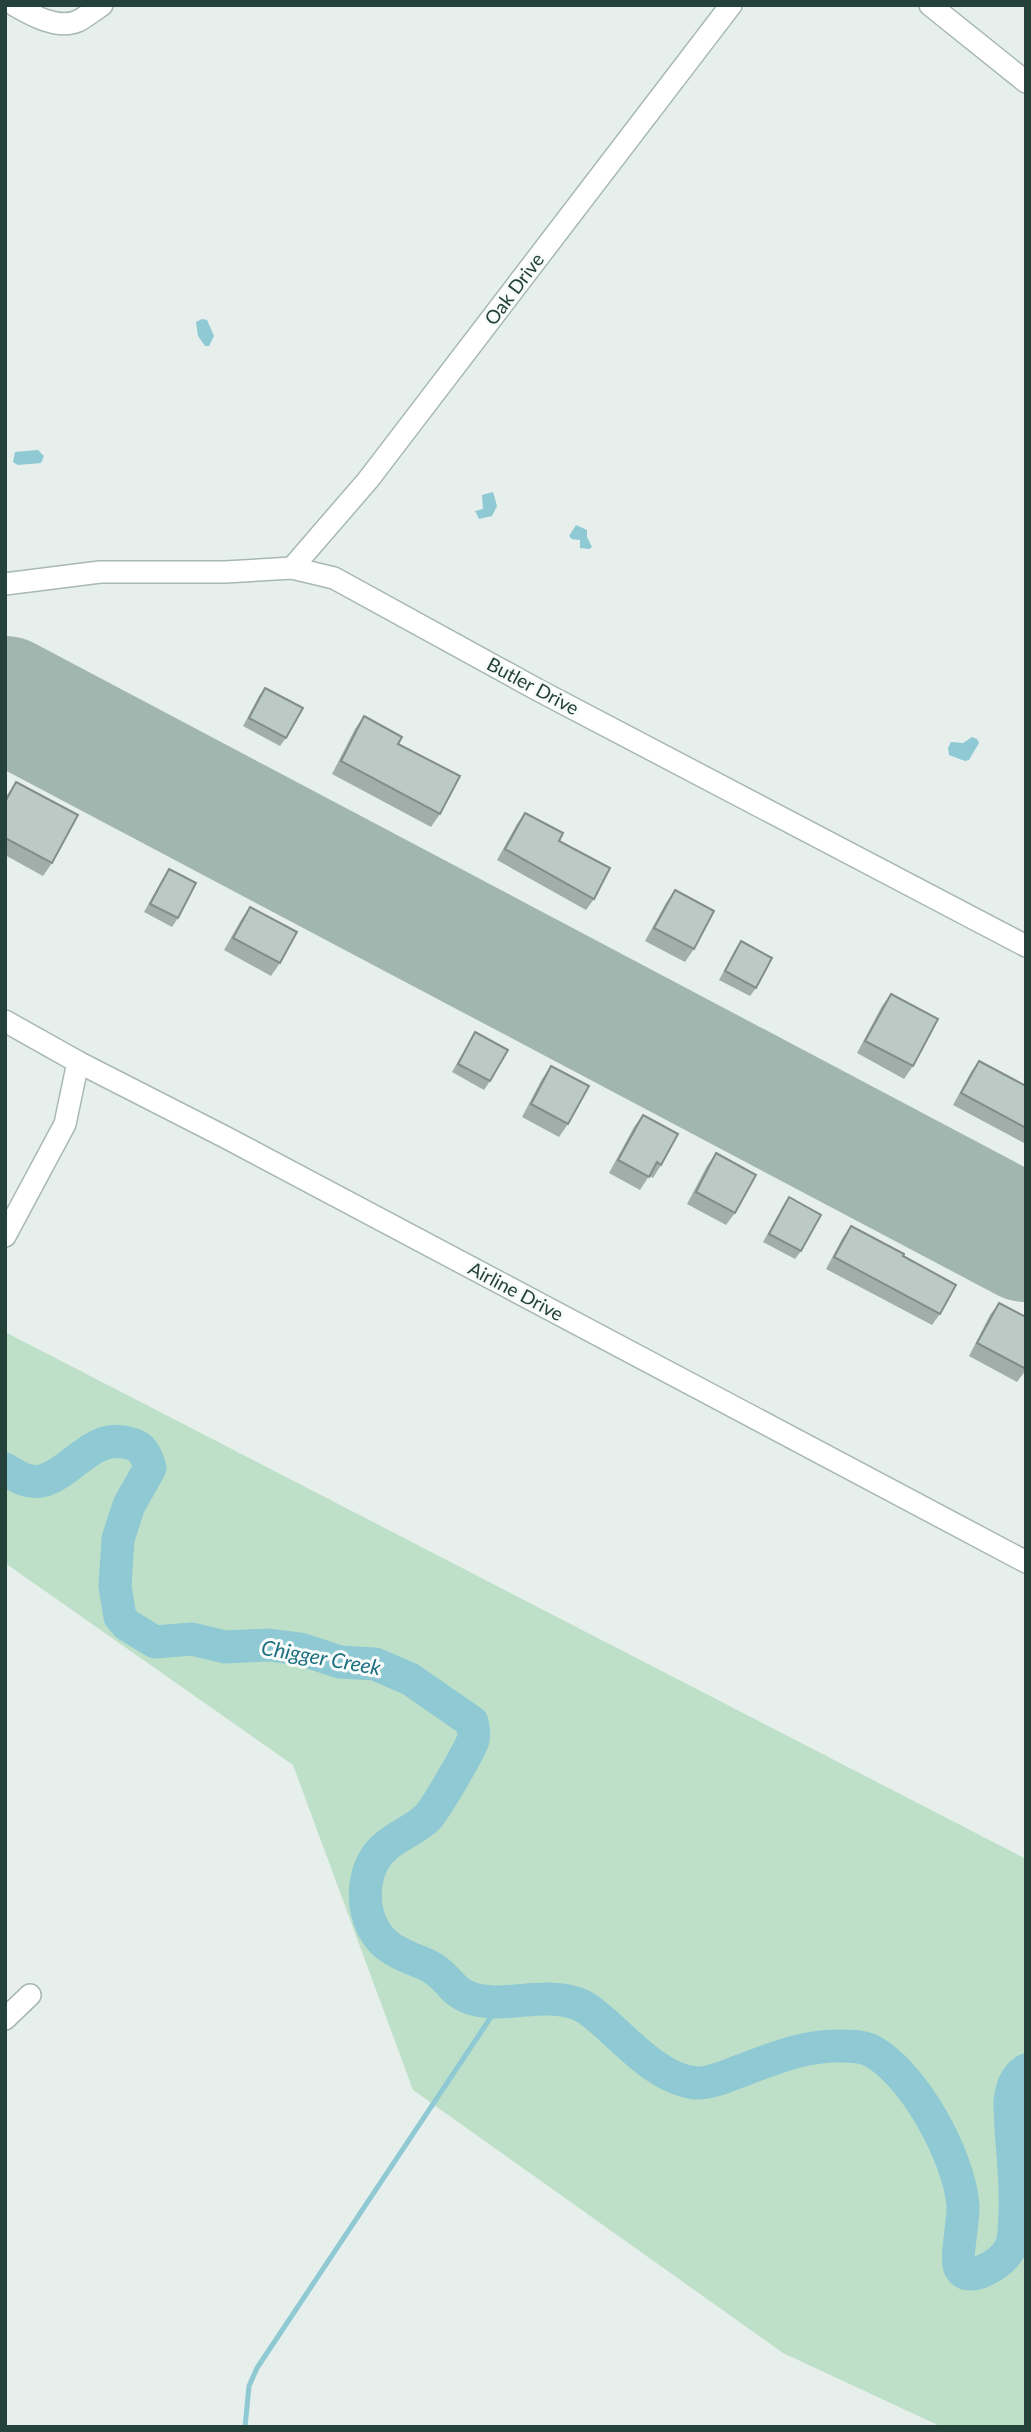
<svg xmlns="http://www.w3.org/2000/svg" width="1031" height="2432" font-family="Lato,sans-serif">
<rect width="100%" height="100%" fill="#e6efeb"/>
<polygon fill="#bfe0c8" points="5,1332 1026,1859 1026,2427 942,2427 783,2353 413,2090 293,1765 5,1563"/>
<g fill="#8ec9d4">
<polygon points="202,319 207,320 214,336 209,346 205,346 198,336 196,322"/>
<polygon points="38,450 44,456 41,463 18,465 13,462 15,452"/>
<polygon points="493,492 497,506 492,516 479,519 475,511 483,509 482,495"/>
<polygon points="576,525 587,530 587,537 592,547 589,549 580,548 580,540 572,539 569,536"/>
<polygon points="972,737 977,739 979,743 969,760 965,761 949,755 948,748 951,742 963,743"/>
</g>
<g fill="none" stroke-linecap="round" stroke-linejoin="round">
<polyline stroke="#8ec9d4" stroke-width="5" points="245,2427 249,2386 257,2368 501,2002"/>
<path stroke="#8ec9d4" stroke-width="33" d="M5,1469C17,1477 30,1485 45,1480C76,1469 94,1431 132,1444C143,1447 147,1457 150,1468L129,1505L118,1539L115,1586L120,1617L127,1625L155,1642L192,1639L225,1647L269,1645L300,1649L340,1662L375,1664L410,1679L472,1722C473,1728 475,1734 473,1740C469,1752 436,1808 428,1817C416,1829 399,1835 386,1846C363,1865 360,1902 373,1928C385,1951 407,1956 429,1966C449,1976 450,1992 473,1999C506,2008 542,1992 575,2003C587,2006 596,2016 606,2024C630,2045 660,2079 695,2083C711,2084 728,2075 743,2070C775,2058 806,2045 841,2046C851,2046 863,2046 872,2051C915,2075 959,2157 963,2205C964,2221 955,2258 960,2268C965,2277 976,2274 983,2271C994,2266 1006,2258 1011,2246C1015,2237 1014,2225 1015,2215C1017,2177 1010,2139 1010,2101C1012,2088 1014,2078 1026,2070"/>
<polyline stroke="#a2b6b0" stroke-width="126" points="5,699 1026,1239"/>
<g stroke="#a8b8b2" stroke-width="24">
<g id="minor">
<path d="M14,5C31,15 58,30 78,21C86,17 94,10 102,5"/>
<polyline points="930,5 1026,82"/>
<polyline points="292,568 368,480 731,5"/>
<polyline points="5,584 100,572 225,572 292,568 334,578 538,690 1026,946"/>
<polyline points="5,1021 78,1062 225,1137 1026,1562"/>
<polyline points="5,1236 65,1124 78,1062"/>
<polyline points="5,2019 30,1995"/>
</g>
</g>
<use href="#minor" stroke="#fff" stroke-width="21"/>
</g>
<g fill="#a1aea9">
<polygon points="265,688 286,738 280,746 243,726 259,696"/>
<polygon points="364,716 398,744 440,814 431,827 332,774 355,729"/>
<polygon points="16,782 52,863 43,876 5,855 5,798"/>
<polygon points="525,813 559,841 594,899 586,910 497,860 517,824"/>
<polygon points="169,869 178,918 172,927 144,912 163,878"/>
<polygon points="675,890 694,949 685,962 645,941 666,903"/>
<polygon points="250,907 280,963 271,976 224,950 241,920"/>
<polygon points="741,941 756,988 750,996 719,980 735,950"/>
<polygon points="891,994 913,1066 904,1079 857,1053 882,1006"/>
<polygon points="475,1032 490,1081 484,1090 452,1072"/>
<polygon points="979,1061 1026,1086 1026,1144 953,1105 971,1072"/>
<polygon points="551,1066 568,1124 559,1137 522,1117 542,1079"/>
<polygon points="643,1115 661,1165 653,1178 649,1176 640,1190 609,1173 634,1127"/>
<polygon points="716,1153 735,1213 726,1225 687,1204 707,1166"/>
<polygon points="789,1197 801,1251 795,1259 763,1242 783,1206"/>
<polygon points="851,1226 903,1256 940,1314 932,1325 826,1269 843,1237"/>
<polygon points="999,1303 1026,1317 1026,1370 1017,1382 969,1356 990,1315"/>
</g>
<g fill="#bbcac4" stroke="#838d89" stroke-width="2">
<polygon points="265,688 303,708 286,738 249,718"/>
<polygon points="364,716 402,737 398,744 460,776 440,814 341,761"/>
<polygon points="16,782 78,815 52,863 5,838 5,802"/>
<polygon points="525,813 563,833 559,841 610,868 594,899 505,849"/>
<polygon points="169,869 196,883 178,918 150,904"/>
<polygon points="675,890 714,911 694,949 654,928"/>
<polygon points="250,907 297,932 280,963 233,938"/>
<polygon points="741,941 772,958 756,988 725,971"/>
<polygon points="891,994 938,1019 913,1066 865,1041"/>
<polygon points="475,1032 508,1050 490,1081 458,1064"/>
<polygon points="979,1061 1026,1086 1026,1128 961,1093"/>
<polygon points="551,1066 589,1086 568,1124 531,1104"/>
<polygon points="643,1115 678,1134 661,1165 657,1162 649,1177 618,1160"/>
<polygon points="716,1153 756,1175 735,1213 696,1192"/>
<polygon points="789,1197 821,1215 801,1251 769,1234"/>
<polygon points="851,1226 904,1254 903,1256 956,1285 940,1314 834,1257"/>
<polygon points="999,1303 1026,1317 1026,1369 977,1343"/>
</g>
<g text-anchor="middle" stroke-width="6" stroke-linejoin="round" paint-order="stroke">
<g font-size="19" fill="#24423a" stroke="#f7fbf9">
<text transform="translate(514 289) rotate(-53)" y="7">Oak Drive</text>
<text transform="translate(533 686) rotate(28)" y="7">Butler Drive</text>
<text transform="translate(516 1291) rotate(28)" y="7">Airline Drive</text>
</g>
<g font-size="21" font-style="italic" fill="#1c6f80" stroke="#f7fbf9">
<text transform="translate(321 1658) rotate(10)" y="7">Chigger Creek</text>
</g>
</g>
<rect width="1031" height="2432" fill="none" stroke="#24423a" stroke-width="14"/>
</svg>
